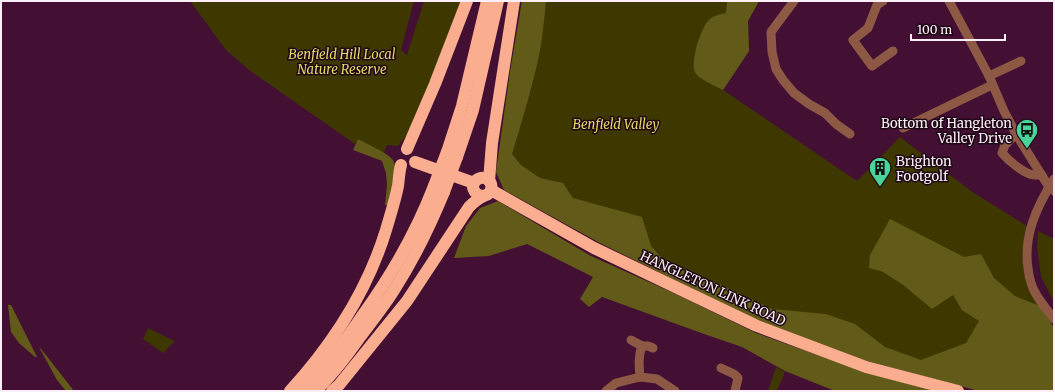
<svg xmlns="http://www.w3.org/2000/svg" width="1055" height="392" font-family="Merriweather,serif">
<rect width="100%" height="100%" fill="#430f32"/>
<g fill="#3e3800">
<polygon points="190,1 414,1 401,50 407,55 424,1 464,1 409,132 398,146 387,145 384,153 358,139 355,144 249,70 226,50"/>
<polygon points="522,1 759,1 748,21 749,51 723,90 857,181 900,137 971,191 1027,226 1024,237 1022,257 1025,270 1040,306 1054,328 1054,391 979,391 598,242 496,172 510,72"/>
<polygon points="1038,231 1054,239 1054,302 1041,277 1037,247"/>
<polygon points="148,328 172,340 175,341 163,353 143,339"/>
<polygon points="776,367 785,372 777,391 768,391"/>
</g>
<g fill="#625a18">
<path d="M522,1H546C544,22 542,44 537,65C530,95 521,124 512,154L521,165L540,178L563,183L573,198L642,217L651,246L667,264L722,285L772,309L826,314L855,324L885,347L921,360L966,343L979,321L962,310L953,295L932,309L902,284L881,271L869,268L870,255L890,219L964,257L981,254L994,278L1015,296L1040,306L1054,328V391H979L863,360L754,319L598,242L504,190L496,172L510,72Z"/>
<path d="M727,1H759L748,21L749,51L723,90C716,86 698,79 695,72C690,62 701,27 709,20C713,16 720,14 726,13Z"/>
<path d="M358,139C365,143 388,153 393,160C399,170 392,194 391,206L385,205L387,185L386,173L382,161L353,150Z"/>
<polygon points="498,201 591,256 678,295 756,333 857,369 945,391 835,391 785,371 742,347 704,334 602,297 589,307 580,299 593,277 527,244 489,256 454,258 466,226 480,208"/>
<polygon points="8,305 11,305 37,357 35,357 19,343 11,332"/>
<polygon points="39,347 42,350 74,391 66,391 57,380"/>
</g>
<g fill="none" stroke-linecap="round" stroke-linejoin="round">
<g stroke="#8d5945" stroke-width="9">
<polyline points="794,1 771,32 772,52 776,69 783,80 794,93 809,104 825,113 836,124 850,134"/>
<polyline points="883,1 877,5 868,28 853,40 872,66 893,51"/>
<polyline points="949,1 989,76 1004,111 1016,134 1049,187 1054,191"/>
<polyline points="989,76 1021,61"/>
<polyline points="903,128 992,85"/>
<path d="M1016,134L1005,145L1002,153C1008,160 1025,175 1035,175C1035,175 1041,175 1042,175"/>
<path d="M1054,179C1037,206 1023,236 1028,268C1029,277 1031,286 1036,294C1041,303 1048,311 1054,319"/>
<polyline points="631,340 642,346"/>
<polyline points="721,368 734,374 738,378 735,391"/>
<path d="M640,377C639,366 638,356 642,346H648L653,348"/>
<polyline points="606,391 616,383 640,377 657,379 675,391"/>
</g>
<g stroke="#fbae8f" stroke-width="12">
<polyline points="407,149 435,84 467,1"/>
<polyline points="447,152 462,106 487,1"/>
<polyline points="457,157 473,110 498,1"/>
<polyline points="415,162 474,183"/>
<polyline points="489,181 492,143 514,1"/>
<polyline points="491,190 594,248 757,326 866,367 958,391"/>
<path d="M290,391C333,344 367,292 386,230C390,216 395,201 398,186C399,179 399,172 401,165"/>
<path d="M300,391C324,369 344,343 362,316C391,276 416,233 434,186"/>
<path d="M315,391C332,376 347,355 360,337C372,321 384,306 394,290C414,259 430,226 444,192"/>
<path d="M332,391L339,385L407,301L469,207C473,203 479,198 484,196C487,194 487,196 489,193C496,185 487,174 478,179C469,184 473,195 483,196"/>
</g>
<g stroke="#fbae8f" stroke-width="12">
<polyline points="434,186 447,152"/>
<polyline points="444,192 457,157"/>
</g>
</g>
<defs>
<g id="bus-pin" transform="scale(1.15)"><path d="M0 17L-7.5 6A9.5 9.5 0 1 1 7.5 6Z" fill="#49d49c" stroke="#1d0715"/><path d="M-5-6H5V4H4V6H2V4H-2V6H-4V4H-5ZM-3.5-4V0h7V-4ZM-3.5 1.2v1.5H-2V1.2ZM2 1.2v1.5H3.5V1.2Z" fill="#111"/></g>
<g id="building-pin" transform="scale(1.15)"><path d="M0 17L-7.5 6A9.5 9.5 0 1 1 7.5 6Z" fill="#49d49c" stroke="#1d0715"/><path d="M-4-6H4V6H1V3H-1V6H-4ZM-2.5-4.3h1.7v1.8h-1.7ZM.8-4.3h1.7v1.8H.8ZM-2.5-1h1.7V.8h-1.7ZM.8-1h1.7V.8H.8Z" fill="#111"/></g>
</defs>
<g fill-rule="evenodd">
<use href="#bus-pin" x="1027" y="130"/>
<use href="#building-pin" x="880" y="168"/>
</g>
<g text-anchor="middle" stroke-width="3" stroke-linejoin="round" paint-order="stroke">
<g font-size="13" font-style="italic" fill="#e6d966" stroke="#1d0715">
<text x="342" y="59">Benfield Hill Local<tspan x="342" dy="15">Nature Reserve</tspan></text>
<text x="616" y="129">Benfield Valley</text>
</g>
<g font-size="13" fill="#fdeff7" stroke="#1d0715" text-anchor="end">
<text x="1012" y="128">Bottom of Hangleton<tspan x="1012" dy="15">Valley Drive</tspan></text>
<text x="896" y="166" text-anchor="start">Brighton<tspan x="896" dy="15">Footgolf</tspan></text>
</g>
<g font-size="13" fill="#fdeff7" stroke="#1d0715">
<text transform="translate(713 288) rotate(25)" y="5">HANGLETON LINK ROAD</text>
</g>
</g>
<rect width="1055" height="392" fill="none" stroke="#fdeff7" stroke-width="4"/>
<path d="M911 34v6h94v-6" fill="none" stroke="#fdeff7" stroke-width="2"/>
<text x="917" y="34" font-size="12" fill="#fdeff7" stroke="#1d0715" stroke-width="3" paint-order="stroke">100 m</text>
</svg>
